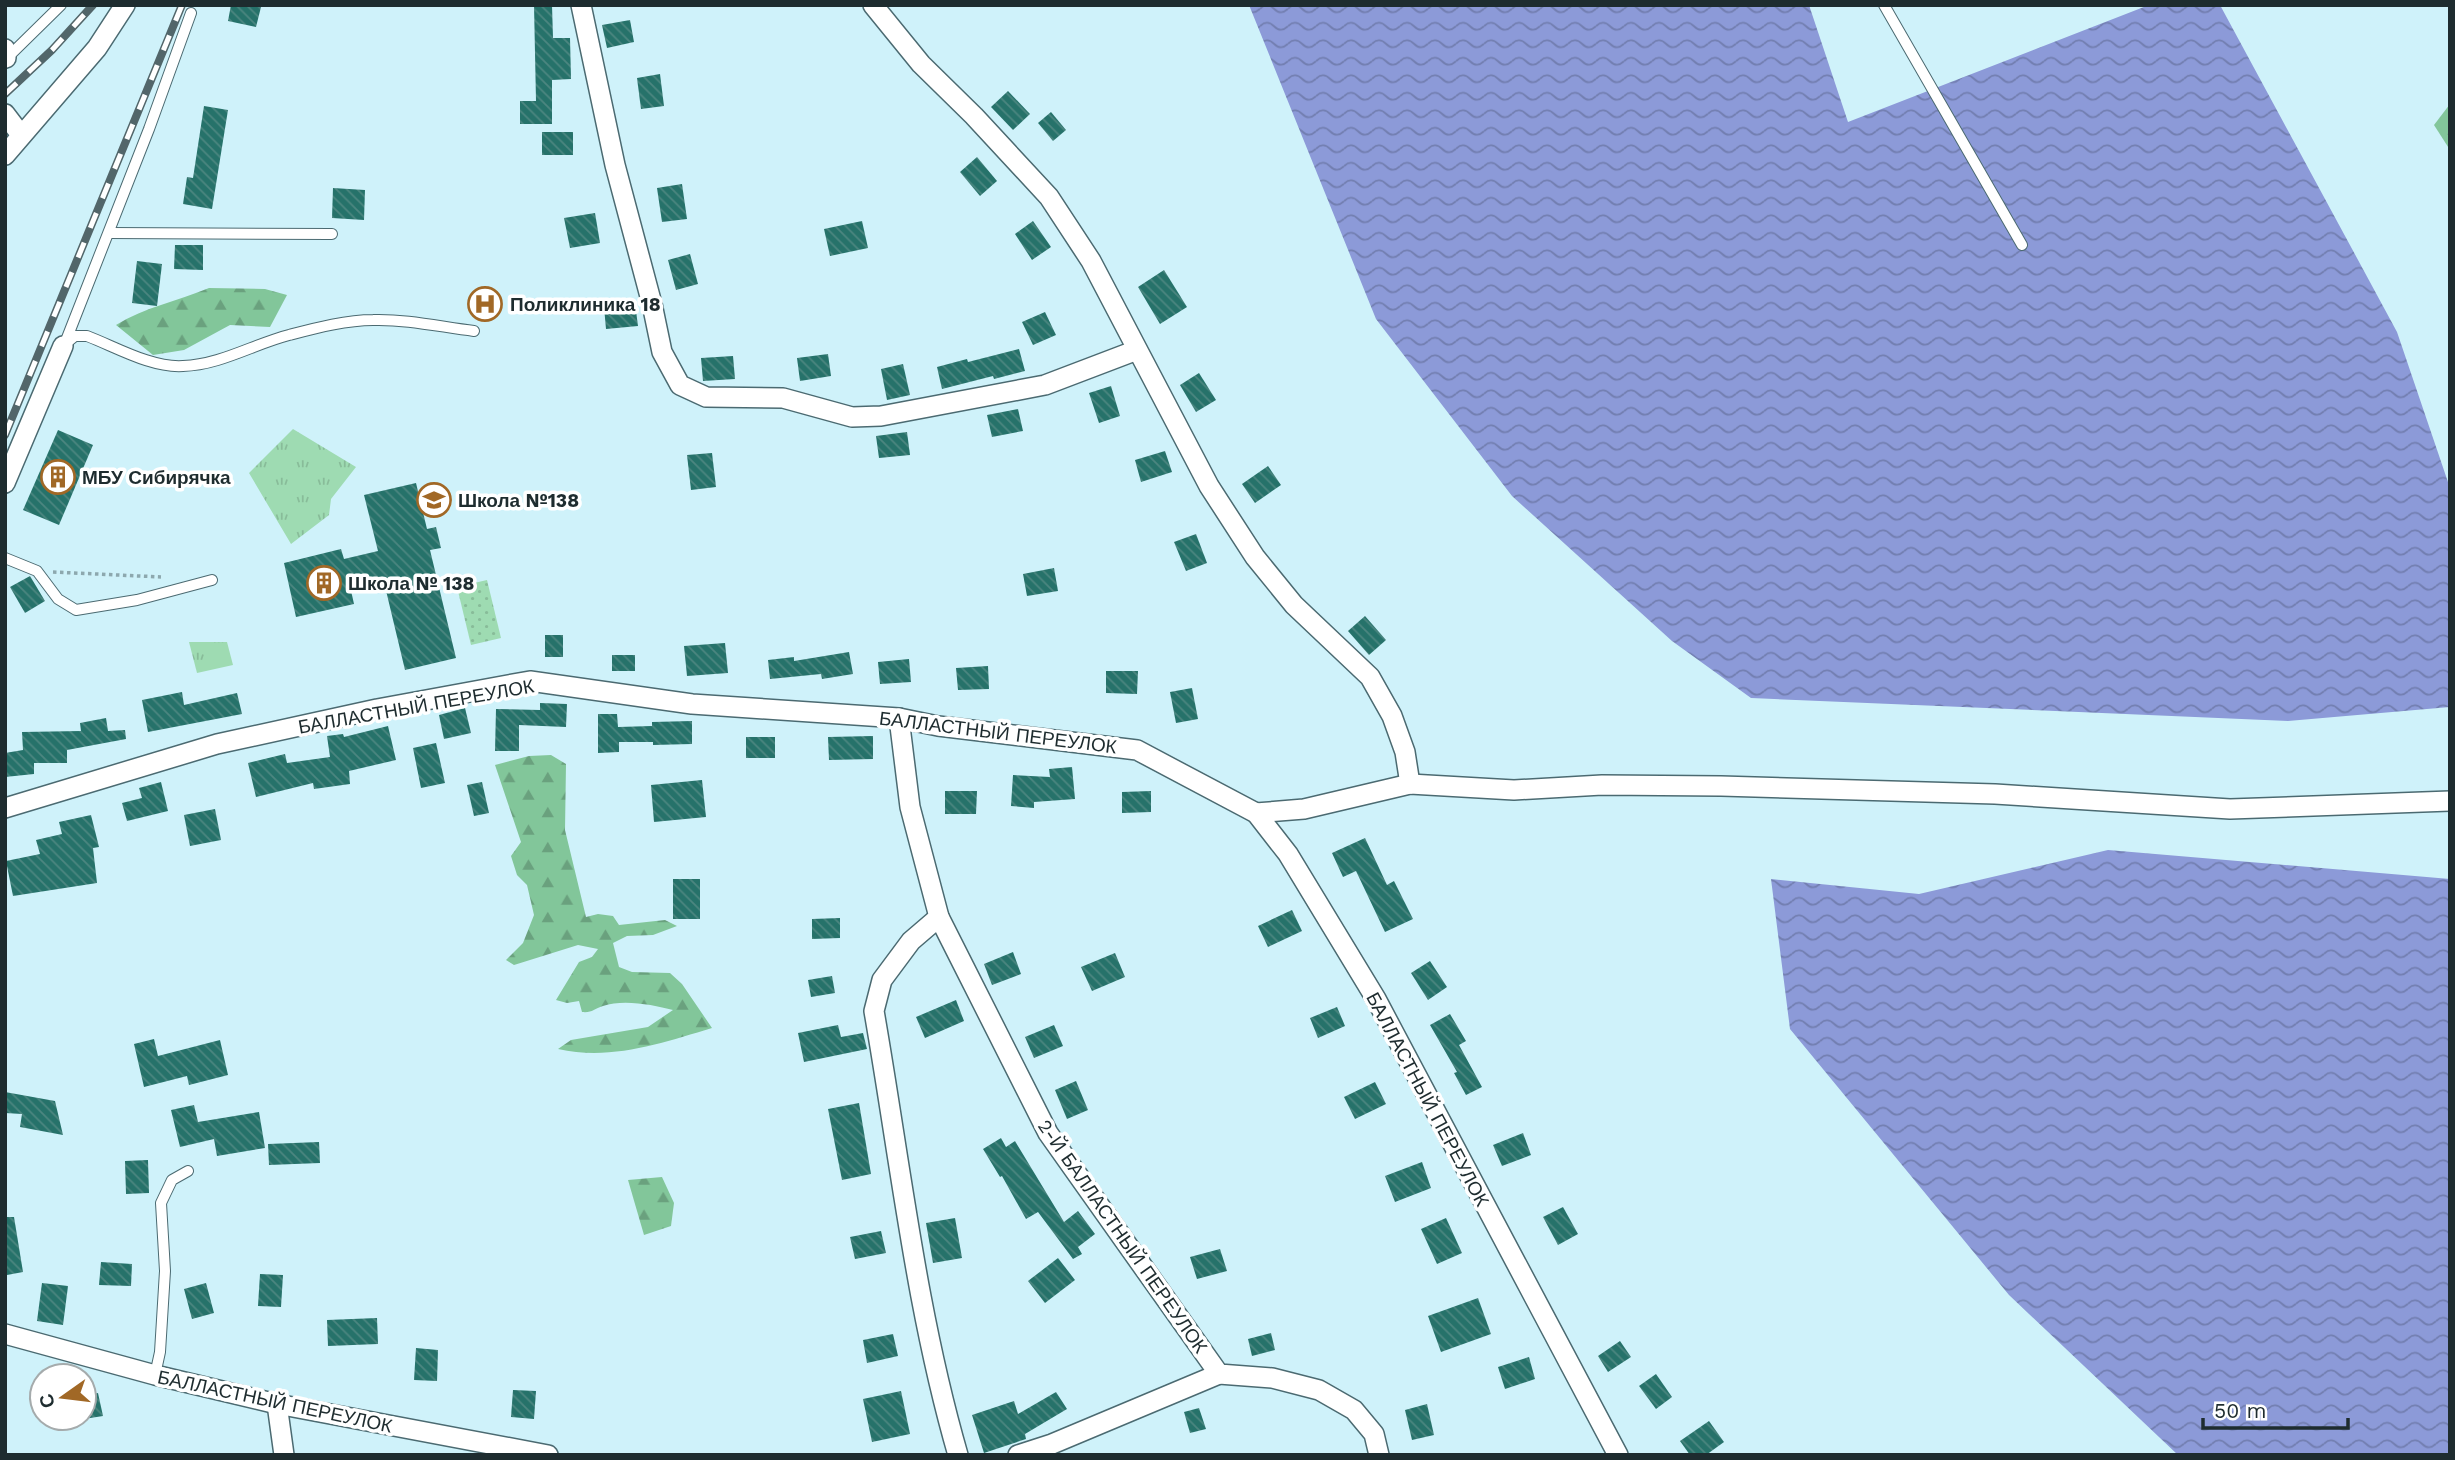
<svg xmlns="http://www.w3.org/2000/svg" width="2455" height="1460" font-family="'Work Sans',sans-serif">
<defs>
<pattern id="grass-tufts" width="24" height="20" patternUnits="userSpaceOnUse" patternTransform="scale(1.75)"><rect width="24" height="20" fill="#9edbb2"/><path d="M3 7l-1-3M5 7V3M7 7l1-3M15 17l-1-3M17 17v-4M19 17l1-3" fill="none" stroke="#88bc99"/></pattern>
<pattern id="forest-firs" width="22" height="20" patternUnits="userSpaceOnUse" patternTransform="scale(1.75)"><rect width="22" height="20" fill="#82c69a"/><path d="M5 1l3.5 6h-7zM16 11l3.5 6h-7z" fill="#6aa17e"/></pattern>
<pattern id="park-dots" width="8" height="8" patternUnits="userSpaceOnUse" patternTransform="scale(1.75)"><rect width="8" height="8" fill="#9edbb2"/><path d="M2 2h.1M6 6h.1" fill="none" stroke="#88bc99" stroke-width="1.8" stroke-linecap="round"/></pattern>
<pattern id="water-waves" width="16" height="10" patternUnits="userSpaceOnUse" patternTransform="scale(1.75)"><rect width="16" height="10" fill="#8c9ad8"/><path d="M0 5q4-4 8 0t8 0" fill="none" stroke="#727eb0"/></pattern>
<pattern id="building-back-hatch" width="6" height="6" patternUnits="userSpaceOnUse" patternTransform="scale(1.75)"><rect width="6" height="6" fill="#26726a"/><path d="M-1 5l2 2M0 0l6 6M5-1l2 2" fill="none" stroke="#4c8680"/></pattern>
</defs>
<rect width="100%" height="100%" fill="#cff2fa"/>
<g fill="url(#grass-tufts)">
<polygon points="293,429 356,467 331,499 329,515 291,544 249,473"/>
<polygon points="189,642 227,642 233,665 197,673"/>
</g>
<g fill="url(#forest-firs)">
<polygon points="2450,104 2450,150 2434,125"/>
<path d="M209,288L265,289L287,295L270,327L230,325L184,350L153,355L116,325C145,307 178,301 209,288Z"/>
<path d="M551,755L566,764L565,830L586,917L598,914L613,916L619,925L665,920L677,926L653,935L627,936L613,943L619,967L632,972L670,973L682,984L712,1028C662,1043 611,1061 558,1049L571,1040L648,1027L673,1010C653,1005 624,999 603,1006C594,1009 592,1013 582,1012L579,1001L567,1003L556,1000L579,962L592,957L598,949L578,945L514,965L506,960L523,943L534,915L527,885L517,875L511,856L521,842L495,765L529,756Z"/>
<polygon points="662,1177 674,1203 671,1226 644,1235 628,1180"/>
</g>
<polygon fill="url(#park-dots)" points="487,580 501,638 471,645 457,587"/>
<g fill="url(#water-waves)">
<polygon points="1249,5 1809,5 1848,122 2149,5 2220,5 2397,332 2450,488 2450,707 2288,721 1751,698 1672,641 1512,496 1376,319"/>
<polygon points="2108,850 2450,879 2450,1455 2178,1455 2009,1295 1790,1029 1771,879 1919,894"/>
</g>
<g fill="url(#building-back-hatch)">
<polygon points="231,5 261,7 256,27 228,21"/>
<polygon points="534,5 552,5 553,38 570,38 571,79 552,80 552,124 520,124 520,101 536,101"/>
<polygon points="630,20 634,42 607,48 602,25"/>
<polygon points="660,74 664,106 641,109 637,78"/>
<polygon points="1008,91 1030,114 1013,130 991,107"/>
<polygon points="204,106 228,110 212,209 183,204 187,177 193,178"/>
<polygon points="1051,112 1066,130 1053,141 1038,123"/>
<rect x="542" y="132" width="31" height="23"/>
<polygon points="977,157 997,181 980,196 960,172"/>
<polygon points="682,184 687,219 662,222 657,188"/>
<polygon points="333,188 365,190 364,220 332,218"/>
<polygon points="595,213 600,243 570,248 564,218"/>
<polygon points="862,221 868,248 830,256 824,229"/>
<polygon points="1033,221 1051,247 1032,260 1015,234"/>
<polygon points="175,245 203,245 203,270 174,269"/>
<polygon points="690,254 698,284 676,290 668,260"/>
<polygon points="137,261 162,264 157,306 132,303"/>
<polygon points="1164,270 1187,307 1160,324 1138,287"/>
<polygon points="635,303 638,326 606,329 604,307"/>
<polygon points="1045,312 1056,335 1033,345 1022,322"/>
<polygon points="1019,349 1025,371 994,379 993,376 942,389 937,367 967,359 968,362"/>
<polygon points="828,354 831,376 800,381 797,358"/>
<polygon points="733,356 735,379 703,381 701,358"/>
<polygon points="903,364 910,395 887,400 881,369"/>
<polygon points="1199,373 1216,400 1196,412 1180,385"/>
<polygon points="1111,386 1120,416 1099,423 1089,393"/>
<polygon points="1018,409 1023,431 992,437 987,415"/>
<polygon points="58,430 93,445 59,525 23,510"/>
<polygon points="907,432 910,455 879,458 876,436"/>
<polygon points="1165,451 1172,472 1141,482 1135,460"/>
<polygon points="712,453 716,487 691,490 687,455"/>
<polygon points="1268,466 1281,485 1255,503 1242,484"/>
<polygon points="416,483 427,529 436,527 441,548 430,550 456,658 405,670 383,578 350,586 354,604 296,617 284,563 341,549 344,559 378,551 364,495"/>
<polygon points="1196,534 1207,563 1186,571 1174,542"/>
<polygon points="1054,568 1058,591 1027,596 1023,574"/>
<polygon points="30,576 45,601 25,613 10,587"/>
<polygon points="1365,616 1386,640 1369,655 1348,631"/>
<rect x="545" y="635" width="18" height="22"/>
<polygon points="725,643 728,673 687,676 684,646"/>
<polygon points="849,652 853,674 822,679 821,674 770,679 768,660 794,657 794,661"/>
<rect x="612" y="655" width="23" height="16"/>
<polygon points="909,659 911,682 880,684 878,662"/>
<polygon points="988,666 989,689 958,690 956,668"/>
<polygon points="1106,671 1138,671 1137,694 1106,693"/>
<polygon points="1192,688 1198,719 1176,723 1170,692"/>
<polygon points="182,692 184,705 237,693 242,714 148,732 142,700"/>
<polygon points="540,703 567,704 566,727 519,725 519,751 495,751 496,709 540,710"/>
<polygon points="465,708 471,733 444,739 439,715"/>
<polygon points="598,714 617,714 618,727 652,726 652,722 692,721 692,744 653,745 653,742 619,742 619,752 598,753"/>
<polygon points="106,718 108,731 125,730 126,739 67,750 67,763 34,763 34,774 5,777 5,753 23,750 22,732 81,731 80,723"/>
<polygon points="388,726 396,760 349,771 350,784 314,789 313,783 256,797 248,763 285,754 287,763 330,757 327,736 343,734 344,737"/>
<polygon points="873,736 873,759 829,760 828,737"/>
<rect x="746" y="737" width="29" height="21"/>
<polygon points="436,743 445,783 421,788 413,748"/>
<polygon points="1072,767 1075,799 1034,802 1034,808 1011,806 1013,775 1050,777 1049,769"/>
<polygon points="702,780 706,817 654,822 651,785"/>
<polygon points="161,782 168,811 127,821 122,803 142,798 139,788"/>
<polygon points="482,782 489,813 474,816 467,785"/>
<polygon points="945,791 977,791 976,814 945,814"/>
<polygon points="1151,791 1151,812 1122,813 1122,792"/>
<polygon points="215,809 221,840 190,846 184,815"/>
<polygon points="91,815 99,847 93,848 97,883 13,896 6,861 40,854 36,840 62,834 59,822"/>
<polygon points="1365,838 1387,885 1394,881 1413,919 1385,932 1356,871 1343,877 1332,853"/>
<rect x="673" y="879" width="27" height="40"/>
<polygon points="1292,910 1302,931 1268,947 1258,926"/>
<polygon points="840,918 840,938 812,939 812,919"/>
<polygon points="1013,952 1021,974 992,985 984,964"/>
<polygon points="1115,953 1125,977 1092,991 1081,967"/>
<polygon points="1430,961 1447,987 1428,1000 1411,973"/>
<polygon points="832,976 835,993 811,997 808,980"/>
<polygon points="956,1000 964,1021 925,1038 916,1017"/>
<polygon points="1337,1007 1345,1026 1318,1038 1310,1018"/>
<polygon points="1450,1014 1466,1041 1459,1045 1482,1087 1466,1095 1454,1073 1457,1072 1430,1025"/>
<polygon points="838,1025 841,1037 863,1033 867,1049 804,1062 798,1033"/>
<polygon points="1054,1025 1063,1046 1034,1058 1025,1037"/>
<polygon points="154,1039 158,1056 220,1040 228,1075 189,1085 187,1076 144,1087 134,1044"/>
<polygon points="1076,1081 1088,1110 1067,1119 1055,1090"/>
<polygon points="1375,1082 1386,1104 1355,1119 1344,1097"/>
<polygon points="5,1092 55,1101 63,1135 20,1127 22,1114 5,1113"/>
<polygon points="859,1103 871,1174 842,1180 828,1109"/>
<polygon points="194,1105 198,1122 259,1112 265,1148 217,1156 214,1139 180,1147 171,1110"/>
<polygon points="1523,1133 1531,1155 1502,1166 1493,1145"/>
<polygon points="1001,1138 1006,1147 1015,1141 1064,1222 1078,1211 1095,1234 1078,1247 1082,1254 1073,1259 1038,1212 1026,1219 1002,1176 1000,1177 983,1149"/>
<polygon points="319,1142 320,1163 269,1165 268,1144"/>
<polygon points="148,1160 149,1193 126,1194 125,1161"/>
<polygon points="1422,1162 1431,1188 1395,1202 1385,1176"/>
<polygon points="1563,1207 1578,1234 1558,1245 1543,1217"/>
<polygon points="5,1217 14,1217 23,1272 7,1275"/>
<polygon points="955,1218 962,1258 933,1263 926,1223"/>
<polygon points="1446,1218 1462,1253 1437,1264 1421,1229"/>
<polygon points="881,1231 886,1253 855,1259 850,1237"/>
<polygon points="1220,1249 1227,1271 1197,1279 1190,1257"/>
<polygon points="1058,1258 1075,1280 1045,1303 1028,1281"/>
<polygon points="101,1262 132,1264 131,1286 99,1285"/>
<polygon points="260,1274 283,1275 281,1307 258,1306"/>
<polygon points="42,1283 68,1286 63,1325 37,1321"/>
<polygon points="206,1283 214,1313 192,1319 184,1289"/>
<polygon points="1478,1298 1491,1334 1441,1352 1428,1316"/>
<polygon points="377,1318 378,1344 328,1346 327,1320"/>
<polygon points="1271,1333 1275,1350 1252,1356 1248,1339"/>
<polygon points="893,1334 898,1356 867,1363 863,1340"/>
<polygon points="1620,1341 1631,1357 1608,1372 1598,1356"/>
<polygon points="416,1348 438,1350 437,1381 414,1380"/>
<polygon points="1529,1357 1535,1379 1505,1389 1498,1367"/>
<polygon points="1656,1374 1672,1397 1656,1409 1639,1386"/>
<polygon points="513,1390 536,1391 534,1419 511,1417"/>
<polygon points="901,1391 910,1434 872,1442 863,1399"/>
<polygon points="1056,1392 1067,1409 1025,1434 1026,1439 984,1453 972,1415 1014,1401 1018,1414"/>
<polygon points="98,1393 103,1416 84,1419 84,1396"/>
<polygon points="1427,1404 1434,1435 1412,1440 1405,1410"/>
<polygon points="1199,1408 1206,1429 1190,1433 1184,1412"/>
<polygon points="1709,1421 1724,1442 1706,1455 1690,1455 1680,1441"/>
</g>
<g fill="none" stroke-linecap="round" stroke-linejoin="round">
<g stroke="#4b6a71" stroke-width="12">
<g id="lane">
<polyline points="1884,5 2022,245"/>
<polyline points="6,59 61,5"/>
<polyline points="109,233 332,234"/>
<polyline points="65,343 149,129 191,13"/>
<path d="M63,346L75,336H87C116,347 151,368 183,366C220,365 254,344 289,335C316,328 346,320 373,320C407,319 441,327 474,331"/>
<polyline points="5,558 37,571 58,599 76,610 137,600 212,580"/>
<polyline points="155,1375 160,1352 165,1271 161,1203 172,1180 188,1171"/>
</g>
</g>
<g stroke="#4b6a71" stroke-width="22">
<g id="street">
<polyline points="581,5 615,165 652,304 662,352 680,385 706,397 783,398 852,417 881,416 1045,385 1137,350"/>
<polyline points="873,5 921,64 974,116 1049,197 1091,261 1209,486 1255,557 1294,605 1370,677 1392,716 1405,752 1410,784"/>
<polyline points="5,49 6,58"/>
<polyline points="5,114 21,135"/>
<polyline points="5,155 97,48 125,5"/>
<polyline points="5,483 63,346"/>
<polyline points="899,718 910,807 939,917 1048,1133 1219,1374 1272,1378 1319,1390 1354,1410 1374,1434 1379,1455"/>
<polyline points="5,808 217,744 377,709 530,681 692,704 899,718 938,726 1137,750 1256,813 1288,854 1376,999 1618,1455"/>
<polyline points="1256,813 1304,809 1410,784 1514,790 1602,785 1721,786 1995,794 2230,809 2450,801"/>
<path d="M939,917L911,941L882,980L874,1011C900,1160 916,1310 958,1455"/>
<polyline points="5,1334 155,1375 277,1404 548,1455"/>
<polyline points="277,1404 284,1455"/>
<polyline points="1018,1455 1052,1444 1219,1374"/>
</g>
</g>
<polyline stroke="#8da8ae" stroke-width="3.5" stroke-dasharray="3.5 3.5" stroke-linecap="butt" points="53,572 161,577"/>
<use href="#lane" stroke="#fff" stroke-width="10"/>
<use href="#street" stroke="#fff" stroke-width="19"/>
<g stroke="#52666a" stroke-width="8">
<g id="rail">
<polyline points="5,94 52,50 93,5"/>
<polyline points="5,435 182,5"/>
</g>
</g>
<use href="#rail" stroke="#fff" stroke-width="5" stroke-dasharray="16" stroke-linecap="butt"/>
</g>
<defs>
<g id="hospital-ring" transform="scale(1.75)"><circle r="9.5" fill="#fff" stroke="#a16826" stroke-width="1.5"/><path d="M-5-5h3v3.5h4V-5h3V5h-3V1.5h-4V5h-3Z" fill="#a16826"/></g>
<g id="building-ring" transform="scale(1.75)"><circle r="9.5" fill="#fff" stroke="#a16826" stroke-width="1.5"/><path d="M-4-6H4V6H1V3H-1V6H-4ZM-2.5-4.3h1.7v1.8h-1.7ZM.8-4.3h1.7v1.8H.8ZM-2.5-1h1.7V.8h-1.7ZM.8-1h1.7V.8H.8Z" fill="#a16826"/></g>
<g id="school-ring" transform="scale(1.75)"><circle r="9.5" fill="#fff" stroke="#a16826" stroke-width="1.5"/><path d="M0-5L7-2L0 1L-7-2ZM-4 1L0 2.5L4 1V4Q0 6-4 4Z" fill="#a16826"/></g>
</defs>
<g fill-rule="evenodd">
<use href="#hospital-ring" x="485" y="304"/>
<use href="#building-ring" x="58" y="477"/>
<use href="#school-ring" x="434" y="500"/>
<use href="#building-ring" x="324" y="583"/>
</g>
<g text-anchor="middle" stroke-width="7" stroke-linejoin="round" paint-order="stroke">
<g font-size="19" font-weight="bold" fill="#1e2c2f" stroke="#fff" text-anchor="start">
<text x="510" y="311">Поликлиника 18</text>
<text x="82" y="484">МБУ Сибирячка</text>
<text x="458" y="507">Школа №138</text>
<text x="348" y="590">Школа № 138</text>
</g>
<g font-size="19" fill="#1e2c2f" stroke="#fff">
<text transform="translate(416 706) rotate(-10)" y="7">БАЛЛАСТНЫЙ ПЕРЕУЛОК</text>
<text transform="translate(998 732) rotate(7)" y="7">БАЛЛАСТНЫЙ ПЕРЕУЛОК</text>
<text transform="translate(1428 1099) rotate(62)" y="7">БАЛЛАСТНЫЙ ПЕРЕУЛОК</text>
<text transform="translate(1123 1236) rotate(55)" y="7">2-Й БАЛЛАСТНЫЙ ПЕРЕУЛОК</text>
<text transform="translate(275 1401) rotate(12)" y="7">БАЛЛАСТНЫЙ ПЕРЕУЛОК</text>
</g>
</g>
<rect width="2455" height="1460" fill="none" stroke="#1e2c2f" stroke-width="14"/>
<g transform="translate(63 1397) rotate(256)"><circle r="33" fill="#ffffff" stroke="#a5abac" stroke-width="2"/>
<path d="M0-5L12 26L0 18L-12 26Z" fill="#a16826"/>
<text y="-10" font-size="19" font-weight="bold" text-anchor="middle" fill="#1e2c2f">С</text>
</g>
<path d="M2203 1418v10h145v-10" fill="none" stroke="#1e2c2f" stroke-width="3.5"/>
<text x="2214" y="1418" font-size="21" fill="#1e2c2f" stroke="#ffffff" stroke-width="5" paint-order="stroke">50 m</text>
</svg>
